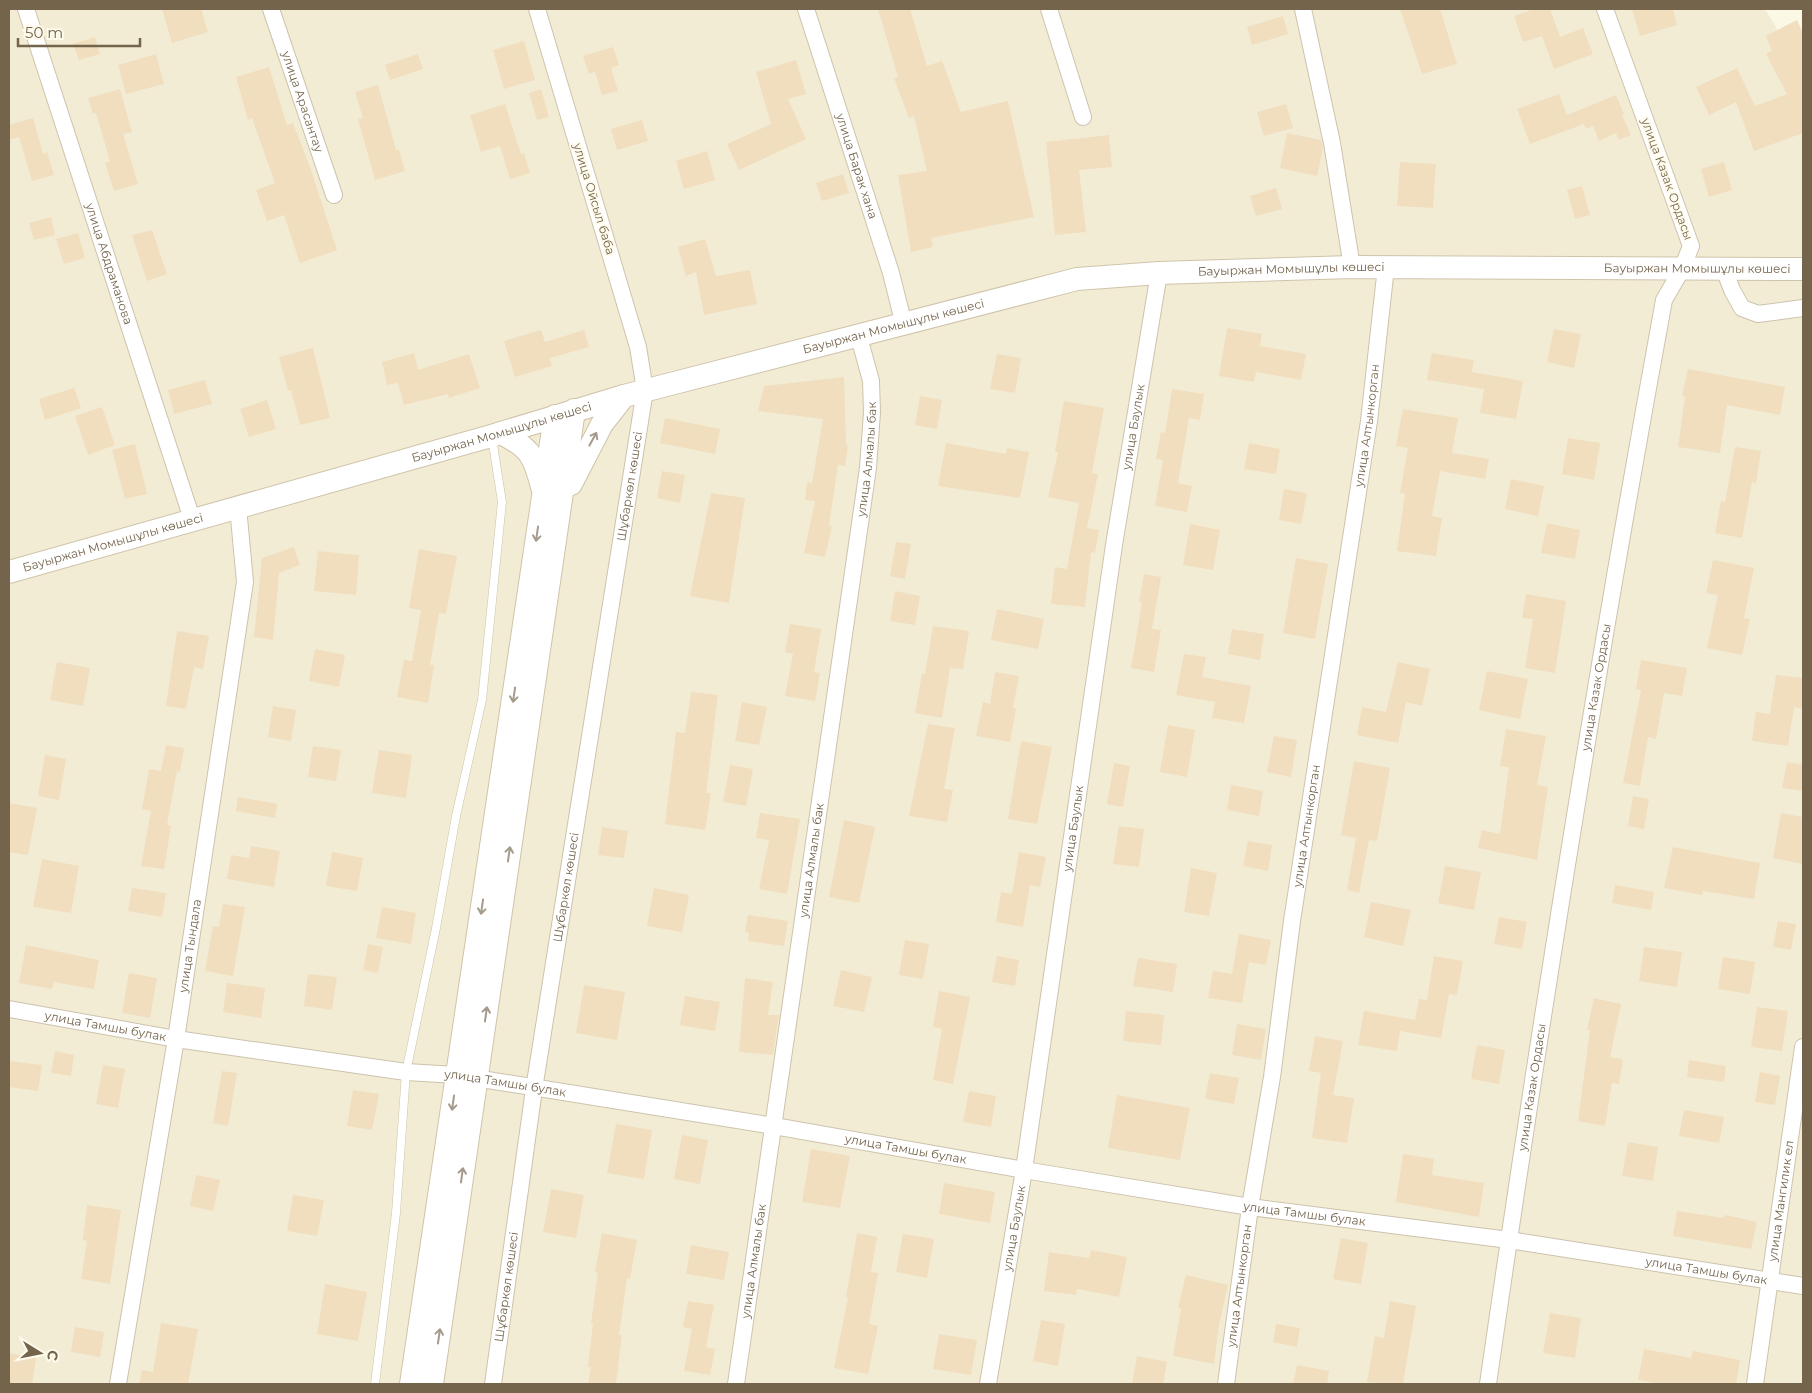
<svg xmlns="http://www.w3.org/2000/svg" width="1812" height="1393" font-family="Montserrat,sans-serif">
<rect width="100%" height="100%" fill="#fbf8e6"/>
<polygon fill="#f3ecd5" points="9,9 1765,9 1803,72 1803,1384 9,1384"/>
<g fill="#f0debf">
<polygon points="162,9 201,9 208,32 172,43"/>
<polygon points="878,9 910,9 927,66 942,61 961,112 1008,101 1034,217 931,238 933,247 911,252 898,175 927,171 914,116 909,118 894,78 898,77"/>
<polygon points="1400,9 1440,9 1457,64 1422,74"/>
<polygon points="1534,9 1550,9 1560,37 1583,28 1593,54 1554,69 1542,36 1523,42 1514,16"/>
<polygon points="1632,9 1673,9 1677,25 1640,36"/>
<polygon points="1283,16 1288,34 1252,45 1247,27"/>
<polygon points="1797,20 1803,33 1803,133 1754,151 1736,102 1709,115 1696,87 1737,68 1755,106 1787,94 1766,54 1772,51 1766,36"/>
<polygon points="95,37 100,54 79,60 73,44"/>
<polygon points="524,41 535,80 504,89 493,50"/>
<polygon points="613,47 619,65 611,68 618,91 602,95 595,72 589,74 583,56"/>
<polygon points="156,54 164,84 126,94 118,65"/>
<polygon points="418,54 423,69 390,80 385,65"/>
<polygon points="796,60 806,94 788,99 806,139 739,170 727,144 771,124 756,72"/>
<polygon points="269,67 287,125 293,123 311,170 337,250 300,263 284,215 267,221 256,190 275,183 252,118 248,120 236,77"/>
<polygon points="378,85 396,150 399,150 405,171 375,180 358,119 363,118 355,92"/>
<polygon points="120,89 132,132 123,134 138,184 114,191 105,163 110,161 96,113 93,114 88,98"/>
<polygon points="541,89 549,117 537,120 529,93"/>
<polygon points="1559,94 1567,115 1616,95 1624,114 1622,115 1631,135 1619,140 1616,133 1599,141 1593,126 1586,129 1584,124 1530,144 1517,109"/>
<polygon points="505,104 521,154 524,153 530,173 510,179 500,146 481,152 470,115"/>
<polygon points="1286,104 1293,128 1264,136 1257,112"/>
<polygon points="33,118 43,154 47,152 54,175 32,181 19,137 9,140 9,125"/>
<polygon points="642,120 648,141 617,150 611,129"/>
<polygon points="1287,133 1321,140 1323,148 1317,176 1280,168"/>
<polygon points="1109,135 1112,167 1079,170 1086,232 1055,235 1046,142"/>
<polygon points="707,151 715,180 684,189 676,161"/>
<polygon points="1400,162 1436,164 1433,208 1397,206"/>
<polygon points="1724,162 1732,190 1709,197 1701,169"/>
<polygon points="843,174 849,193 822,201 816,183"/>
<polygon points="1582,186 1590,215 1575,219 1567,190"/>
<polygon points="1276,188 1282,209 1256,216 1250,196"/>
<polygon points="51,217 55,235 34,240 29,223"/>
<polygon points="152,230 167,274 147,281 132,235"/>
<polygon points="78,233 85,258 64,264 56,239"/>
<polygon points="705,239 716,276 750,270 757,304 704,315 696,272 686,276 678,247"/>
<polygon points="1227,328 1262,334 1260,346 1306,354 1301,380 1256,372 1254,382 1219,376"/>
<polygon points="1554,329 1581,334 1574,368 1547,362"/>
<polygon points="541,330 545,342 584,330 589,347 550,358 552,366 515,377 504,341"/>
<polygon points="313,348 330,418 300,425 291,390 288,391 279,357"/>
<polygon points="414,353 418,370 469,354 480,388 449,398 448,394 404,405 398,383 387,385 382,362"/>
<polygon points="1432,353 1474,360 1472,372 1523,381 1516,419 1480,413 1484,389 1427,380"/>
<polygon points="997,354 1021,358 1015,393 990,389"/>
<polygon points="1688,369 1785,387 1780,415 1727,405 1720,453 1678,447 1685,397 1682,396"/>
<polygon points="844,377 846,445 848,445 845,466 838,465 829,526 832,526 825,557 804,553 815,501 805,500 807,482 812,483 823,419 758,411 764,386"/>
<polygon points="205,380 212,404 174,414 168,390"/>
<polygon points="74,388 81,408 45,420 39,399"/>
<polygon points="1172,389 1204,394 1200,420 1189,418 1178,483 1192,486 1187,512 1155,506 1163,460 1156,459 1161,432 1165,433"/>
<polygon points="920,396 942,400 937,429 915,425"/>
<polygon points="267,400 276,429 249,437 240,409"/>
<polygon points="1064,401 1104,408 1092,473 1098,474 1087,528 1099,530 1095,553 1091,552 1085,607 1051,604 1055,567 1067,569 1079,503 1048,497 1058,452 1055,452"/>
<polygon points="102,407 115,445 88,455 75,416"/>
<polygon points="1403,409 1458,418 1452,453 1489,459 1485,479 1440,471 1432,516 1442,518 1436,556 1397,551 1405,494 1400,493 1408,448 1396,446"/>
<polygon points="665,418 720,429 715,454 660,443"/>
<polygon points="1568,438 1600,443 1594,480 1562,474"/>
<polygon points="946,443 1006,454 1007,448 1029,452 1020,498 938,486"/>
<polygon points="1249,443 1280,449 1276,474 1244,469"/>
<polygon points="135,444 147,494 125,499 112,450"/>
<polygon points="1735,447 1761,451 1756,483 1752,482 1742,538 1715,533 1721,501 1725,502"/>
<polygon points="662,471 685,475 680,503 657,498"/>
<polygon points="1511,479 1544,486 1538,516 1505,509"/>
<polygon points="1284,489 1307,493 1301,524 1279,520"/>
<polygon points="711,493 745,498 729,603 690,596"/>
<polygon points="1547,523 1580,530 1575,559 1541,553"/>
<polygon points="1190,524 1220,530 1213,570 1183,565"/>
<polygon points="896,542 911,544 905,579 890,576"/>
<polygon points="294,547 300,565 279,573 273,640 254,637 262,558"/>
<polygon points="419,549 457,556 446,614 439,613 430,665 434,665 428,703 397,697 404,660 412,661 421,610 409,608"/>
<polygon points="318,551 359,555 356,595 314,591"/>
<polygon points="1296,558 1328,564 1315,639 1283,633"/>
<polygon points="1713,560 1754,568 1744,618 1750,619 1742,655 1707,648 1718,595 1706,593"/>
<polygon points="1144,574 1161,577 1152,629 1161,630 1154,672 1131,668 1142,603 1139,602"/>
<polygon points="895,591 920,596 915,625 890,621"/>
<polygon points="1526,594 1566,601 1555,673 1525,668 1533,619 1522,618"/>
<polygon points="997,609 1044,619 1038,649 991,640"/>
<polygon points="790,624 821,629 814,672 820,673 815,701 785,696 793,654 785,652"/>
<polygon points="933,626 969,631 963,669 950,668 942,718 915,713 922,674 925,674"/>
<polygon points="1232,629 1264,634 1260,660 1228,654"/>
<polygon points="177,631 209,636 203,669 194,667 186,709 166,706"/>
<polygon points="315,649 345,655 339,687 309,681"/>
<polygon points="1184,654 1206,657 1202,677 1251,686 1244,723 1212,718 1215,702 1176,695"/>
<polygon points="1641,660 1687,668 1682,696 1664,693 1656,739 1648,737 1640,786 1623,783 1641,690 1636,689"/>
<polygon points="57,662 90,668 83,706 50,700"/>
<polygon points="1398,662 1430,669 1422,706 1406,702 1398,743 1357,735 1362,707 1386,712"/>
<polygon points="1487,671 1528,679 1520,719 1479,710"/>
<polygon points="995,672 1019,676 1013,708 1016,709 1010,742 976,736 983,702 990,704"/>
<polygon points="1776,675 1803,678 1803,709 1794,707 1788,746 1752,741 1756,712 1770,714"/>
<polygon points="691,692 718,695 706,793 711,793 705,830 665,824 676,732 685,733"/>
<polygon points="742,702 767,707 759,745 735,741"/>
<polygon points="273,706 296,710 291,741 268,737"/>
<polygon points="928,724 955,728 944,789 953,790 947,822 909,816"/>
<polygon points="1168,725 1195,730 1187,777 1160,772"/>
<polygon points="1506,729 1546,736 1537,785 1548,787 1537,860 1478,848 1482,830 1500,834 1509,767 1500,766"/>
<polygon points="1274,736 1297,740 1291,777 1267,772"/>
<polygon points="1021,741 1052,747 1037,824 1008,819"/>
<polygon points="166,745 184,748 180,772 177,771 167,825 171,826 164,869 141,866 151,811 142,809 149,769 161,771"/>
<polygon points="313,746 341,750 336,781 308,777"/>
<polygon points="379,750 412,755 406,798 372,793"/>
<polygon points="45,755 66,759 59,800 38,796"/>
<polygon points="1354,761 1390,768 1377,841 1369,840 1359,893 1347,890 1356,838 1341,835"/>
<polygon points="1787,762 1803,765 1803,791 1782,788"/>
<polygon points="1114,763 1130,766 1123,807 1107,804"/>
<polygon points="730,765 753,769 746,806 723,802"/>
<polygon points="1231,785 1263,791 1259,816 1227,810"/>
<polygon points="1633,796 1649,799 1644,829 1628,826"/>
<polygon points="238,797 277,804 275,818 236,811"/>
<polygon points="9,803 37,808 28,855 9,852"/>
<polygon points="760,813 800,819 787,894 759,889 769,840 756,838"/>
<polygon points="1781,813 1803,817 1803,864 1773,858"/>
<polygon points="844,820 875,827 859,903 829,897"/>
<polygon points="1119,826 1144,829 1139,867 1113,864"/>
<polygon points="602,827 628,831 624,858 598,855"/>
<polygon points="1248,841 1272,845 1268,871 1243,866"/>
<polygon points="251,846 280,851 274,887 227,879 231,855 249,858"/>
<polygon points="1673,847 1760,863 1754,899 1703,891 1702,895 1664,888"/>
<polygon points="332,852 363,858 357,891 326,886"/>
<polygon points="1019,852 1046,857 1040,887 1030,885 1023,927 996,922 1001,892 1012,894"/>
<polygon points="42,859 79,866 71,913 33,907"/>
<polygon points="1445,866 1481,872 1474,910 1438,903"/>
<polygon points="1191,868 1217,873 1209,916 1184,912"/>
<polygon points="1615,885 1654,892 1651,910 1612,903"/>
<polygon points="132,888 166,893 162,917 128,911"/>
<polygon points="654,888 689,895 682,932 647,926"/>
<polygon points="1371,902 1411,910 1403,946 1364,937"/>
<polygon points="223,904 245,907 233,976 205,971 213,926 219,927"/>
<polygon points="382,907 416,913 411,944 376,938"/>
<polygon points="748,915 788,921 784,946 748,941 749,933 745,932"/>
<polygon points="1499,917 1527,922 1522,949 1494,944"/>
<polygon points="1778,921 1796,924 1791,950 1773,947"/>
<polygon points="1239,934 1271,940 1266,965 1249,962 1242,1003 1208,998 1213,971 1232,974"/>
<polygon points="905,940 929,944 923,979 899,975"/>
<polygon points="368,944 383,947 378,973 363,970"/>
<polygon points="26,945 99,960 94,989 54,982 52,989 19,983"/>
<polygon points="1644,947 1682,952 1677,987 1639,981"/>
<polygon points="997,956 1019,960 1015,986 992,982"/>
<polygon points="1434,956 1463,961 1457,995 1449,994 1441,1038 1400,1031 1397,1051 1358,1045 1364,1011 1415,1020 1419,999 1427,1000"/>
<polygon points="1723,957 1755,962 1750,994 1718,989"/>
<polygon points="1138,958 1177,964 1173,992 1133,986"/>
<polygon points="841,970 872,977 864,1012 833,1006"/>
<polygon points="129,973 157,978 150,1018 122,1013"/>
<polygon points="308,974 337,977 332,1010 304,1006"/>
<polygon points="745,978 773,982 768,1015 779,1015 773,1055 739,1052"/>
<polygon points="227,983 265,988 261,1018 223,1012"/>
<polygon points="584,985 625,992 617,1040 576,1033"/>
<polygon points="939,991 970,997 953,1084 933,1080 942,1029 933,1027"/>
<polygon points="685,996 720,1002 715,1031 680,1025"/>
<polygon points="1594,998 1621,1004 1610,1057 1623,1059 1619,1084 1612,1083 1605,1126 1578,1121 1590,1030 1587,1030"/>
<polygon points="1757,1007 1788,1011 1782,1051 1751,1047"/>
<polygon points="1126,1011 1164,1015 1161,1045 1123,1041"/>
<polygon points="1237,1024 1266,1029 1261,1060 1232,1055"/>
<polygon points="1315,1036 1343,1041 1333,1095 1354,1098 1347,1143 1312,1138 1321,1073 1309,1071"/>
<polygon points="1477,1045 1505,1050 1499,1084 1471,1079"/>
<polygon points="55,1051 74,1055 71,1076 51,1073"/>
<polygon points="1689,1060 1726,1066 1724,1082 1687,1077"/>
<polygon points="9,1061 42,1065 38,1091 9,1087"/>
<polygon points="103,1065 125,1069 118,1108 96,1104"/>
<polygon points="222,1071 237,1073 228,1126 213,1123"/>
<polygon points="1760,1072 1780,1076 1775,1105 1755,1102"/>
<polygon points="1210,1073 1239,1078 1234,1104 1205,1099"/>
<polygon points="353,1090 379,1094 372,1130 347,1126"/>
<polygon points="969,1091 996,1096 991,1127 963,1122"/>
<polygon points="1117,1095 1190,1108 1180,1160 1108,1148"/>
<polygon points="1684,1110 1724,1117 1719,1143 1679,1136"/>
<polygon points="616,1124 652,1130 644,1179 607,1173"/>
<polygon points="682,1135 708,1140 700,1184 674,1179"/>
<polygon points="1628,1142 1658,1147 1653,1181 1622,1176"/>
<polygon points="811,1149 850,1156 840,1208 802,1202"/>
<polygon points="1403,1154 1434,1159 1432,1175 1484,1183 1479,1217 1396,1202"/>
<polygon points="196,1175 220,1180 213,1211 190,1206"/>
<polygon points="944,1183 995,1192 990,1223 939,1214"/>
<polygon points="551,1189 584,1195 576,1238 543,1232"/>
<polygon points="293,1195 324,1200 317,1236 287,1231"/>
<polygon points="87,1205 121,1210 110,1284 81,1279 87,1241 83,1240"/>
<polygon points="1677,1211 1724,1218 1725,1215 1757,1222 1751,1249 1673,1236"/>
<polygon points="602,1233 637,1240 630,1279 627,1278 619,1335 622,1335 616,1384 588,1384 591,1367 588,1367 593,1323 591,1323 598,1273 595,1272"/>
<polygon points="857,1233 877,1237 871,1272 878,1273 869,1324 878,1326 868,1374 834,1368 848,1297 846,1297"/>
<polygon points="903,1234 934,1239 927,1278 896,1272"/>
<polygon points="1341,1238 1368,1243 1361,1284 1333,1279"/>
<polygon points="691,1245 729,1252 724,1280 686,1274"/>
<polygon points="1091,1250 1127,1257 1119,1297 1077,1289 1076,1295 1044,1291 1049,1252 1089,1258"/>
<polygon points="1186,1275 1228,1285 1219,1325 1214,1364 1173,1356 1181,1309 1178,1308"/>
<polygon points="325,1284 367,1292 358,1341 317,1334"/>
<polygon points="688,1301 714,1305 706,1347 715,1349 710,1375 684,1371 692,1329 683,1327"/>
<polygon points="1390,1301 1416,1306 1403,1384 1367,1382 1375,1336 1384,1338"/>
<polygon points="1550,1313 1581,1318 1575,1358 1543,1353"/>
<polygon points="1041,1320 1065,1324 1058,1366 1033,1361"/>
<polygon points="161,1323 198,1329 188,1384 139,1384 142,1370 153,1372"/>
<polygon points="1276,1324 1300,1328 1297,1347 1273,1342"/>
<polygon points="75,1327 104,1332 100,1357 71,1352"/>
<polygon points="939,1334 977,1340 971,1375 933,1369"/>
<polygon points="1644,1349 1691,1358 1693,1351 1740,1360 1736,1384 1663,1384 1638,1380"/>
<polygon points="9,1353 36,1358 32,1384 9,1384"/>
<polygon points="1137,1356 1167,1362 1163,1384 1132,1384"/>
<polygon points="1297,1365 1329,1371 1327,1384 1293,1384"/>
</g>
<g fill="none" stroke-linecap="round" stroke-linejoin="round">
<g stroke="#cdc3ad" stroke-width="9">
<polyline id="lane" points="375,1384 396,1213 406,1072 436,928 456,816 482,700 502,502 492,438"/>
</g>
<g stroke="#cdc3ad" stroke-width="18">
<g id="street">
<path id="s1" d="M26,9L192,519"/>
<path id="s2" d="M271,9L334,195"/>
<path id="s3" d="M806,9L891,273L904,325"/>
<polyline points="1049,9 1083,117"/>
<polyline points="1303,9 1332,143 1352,267"/>
<polyline points="1724,269 1732,290 1742,308 1758,314 1803,308"/>
<path id="s4" d="M9,1009L176,1039L406,1072L457,1075L774,1126L1024,1170L1250,1207L1509,1240L1803,1286"/>
<path id="s5" d="M118,1384L176,1039L245,582L238,507"/>
<path id="s6" d="M493,1384L534,1089L645,390L638,347L537,9"/>
<path id="s7" d="M736,1384L868,468L872,412L871,381L859,337"/>
<path id="s8" d="M988,1384L1024,1170L1114,545L1159,273"/>
<path id="s9" d="M1226,1384L1250,1207L1272,1077L1292,921L1369,421L1386,267"/>
<path id="s10" d="M1488,1384C1540,1022 1598,660 1664,300L1682,269L1691,246L1605,9"/>
<path id="s11" d="M1755,1384L1803,1047"/>
</g>
</g>
<g stroke="#cfc4aa" stroke-width="24">
<g id="secondary">
<path d="M501,433C530,448 534,455 542,487"/>
<polyline points="571,484 602,424 624,396"/>
<path id="s12" d="M9,572L491,436L624,396L1077,279L1159,273L1352,267L1803,269"/>
<polyline points="411,1384 555,416"/>
<polyline points="432,1384 574,410"/>
</g>
</g>
<use href="#lane" stroke="#fff" stroke-width="8"/>
<use href="#street" stroke="#fff" stroke-width="16"/>
<use href="#secondary" stroke="#fff" stroke-width="22"/>
</g>
<defs><path id="oneway-shaft" d="M-6 0H5M1.5-3L5.5 0L1.5 3" fill="none" stroke-width="1.6" stroke-linecap="round" stroke-linejoin="round" transform="scale(1.25)"/></defs>
<g stroke="#a59a8b">
<use href="#oneway-shaft" transform="translate(593 439) rotate(-61)"/>
<use href="#oneway-shaft" transform="translate(537 534) rotate(98)"/>
<use href="#oneway-shaft" transform="translate(514 695) rotate(98)"/>
<use href="#oneway-shaft" transform="translate(509 854) rotate(-82)"/>
<use href="#oneway-shaft" transform="translate(482 907) rotate(98)"/>
<use href="#oneway-shaft" transform="translate(486 1014) rotate(-82)"/>
<use href="#oneway-shaft" transform="translate(453 1103) rotate(98)"/>
<use href="#oneway-shaft" transform="translate(462 1175) rotate(-82)"/>
<use href="#oneway-shaft" transform="translate(439 1336) rotate(-82)"/>
</g>
<g text-anchor="middle" stroke-width="4" stroke-linejoin="round" paint-order="stroke">
<g font-size="12" fill="#74644c" stroke="#fefbec">
<text dy="4" stroke="none"><textPath href="#s2" startOffset="98">улица Арасантау</textPath></text>
<text dy="4" stroke="none"><textPath href="#s3" startOffset="165">улица Барак хана</textPath></text>
<text transform="translate(1667 179) rotate(70)" y="4">улица Казак Ордасы</text>
<text transform="translate(594 199) rotate(73)" y="4">улица Ойсыл баба</text>
<text dy="4" stroke="none"><textPath href="#s1" startOffset="268">улица Абдраманова</textPath></text>
<text dy="4" stroke="none"><textPath href="#s12" startOffset="1728">Бауыржан Момышұлы көшесі</textPath></text>
<text dy="4" stroke="none"><textPath href="#s12" startOffset="1322">Бауыржан Момышұлы көшесі</textPath></text>
<text dy="4" stroke="none"><textPath href="#s12" startOffset="918">Бауыржан Момышұлы көшесі</textPath></text>
<text dy="4" stroke="none"><textPath href="#s9" startOffset="969">улица Алтынкорган</textPath></text>
<text dy="4" stroke="none"><textPath href="#s8" startOffset="968">улица Баулык</textPath></text>
<text dy="4" stroke="none"><textPath href="#s12" startOffset="512">Бауыржан Момышұлы көшесі</textPath></text>
<text dy="4" stroke="none"><textPath href="#s7" startOffset="934">улица Алмалы бак</textPath></text>
<text dy="4" stroke="none"><textPath href="#s6" startOffset="908">Шұбаркөл көшесі</textPath></text>
<text dy="4" stroke="none"><textPath href="#s12" startOffset="108">Бауыржан Момышұлы көшесі</textPath></text>
<text dy="4" stroke="none"><textPath href="#s10" startOffset="705">улица Казак Ордасы</textPath></text>
<text dy="4" stroke="none"><textPath href="#s9" startOffset="564">улица Алтынкорган</textPath></text>
<text dy="4" stroke="none"><textPath href="#s8" startOffset="562">улица Баулык</textPath></text>
<text dy="4" stroke="none"><textPath href="#s7" startOffset="529">улица Алмалы бак</textPath></text>
<text dy="4" stroke="none"><textPath href="#s6" startOffset="502">Шұбаркөл көшесі</textPath></text>
<text dy="4" stroke="none"><textPath href="#s5" startOffset="444">улица Тындала</textPath></text>
<text dy="4" stroke="none"><textPath href="#s4" startOffset="98">улица Тамшы булак</textPath></text>
<text dy="4" stroke="none"><textPath href="#s4" startOffset="502">улица Тамшы булак</textPath></text>
<text dy="4" stroke="none"><textPath href="#s10" startOffset="300">улица Казак Ордасы</textPath></text>
<text dy="4" stroke="none"><textPath href="#s4" startOffset="908">улица Тамшы булак</textPath></text>
<text dy="4" stroke="none"><textPath href="#s11" startOffset="185">улица Мангилик ел</textPath></text>
<text dy="4" stroke="none"><textPath href="#s4" startOffset="1312">улица Тамшы булак</textPath></text>
<text dy="4" stroke="none"><textPath href="#s8" startOffset="158">улица Баулык</textPath></text>
<text dy="4" stroke="none"><textPath href="#s7" startOffset="124">улица Алмалы бак</textPath></text>
<text dy="4" stroke="none"><textPath href="#s4" startOffset="1718">улица Тамшы булак</textPath></text>
<text dy="4" stroke="none"><textPath href="#s9" startOffset="99">улица Алтынкорган</textPath></text>
<text dy="4" stroke="none"><textPath href="#s6" startOffset="98">Шұбаркөл көшесі</textPath></text>
</g>
</g>
<rect width="1812" height="1393" fill="none" stroke="#74644c" stroke-width="20"/>
<g transform="translate(40 1353) rotate(100)" stroke="#fefbec" stroke-width="4" paint-order="stroke">
<path d="M0-4L9 19L0 12L-9 19Z" fill="#74644c"/>
<text y="-8" font-size="14" font-weight="bold" text-anchor="middle" fill="#74644c">С</text>
</g>
<path d="M18 38v8h122v-8" fill="none" stroke="#74644c" stroke-width="2.5"/>
<text x="25" y="38" font-size="15" fill="#74644c" stroke="#fefbec" stroke-width="4" paint-order="stroke">50 m</text>
</svg>
